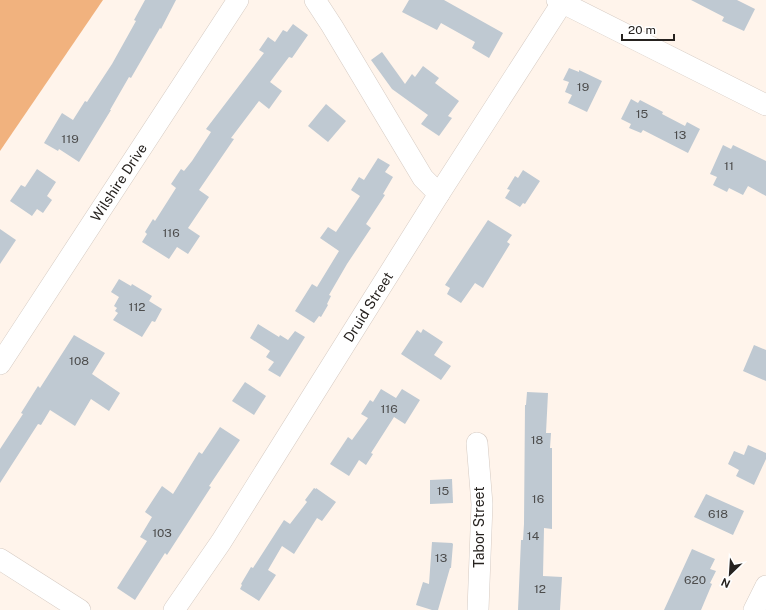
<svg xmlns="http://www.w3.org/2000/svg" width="766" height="610" font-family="'Public Sans',sans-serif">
<rect width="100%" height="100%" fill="#fff4eb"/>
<polygon fill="#f1b27e" points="0,0 103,0 0,151"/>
<g fill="#bfc9d2">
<polygon points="145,0 176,0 161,29 160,28 131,78 129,77 110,110 111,110 79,162 59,149 58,151 44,143 62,113 73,120 85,101 87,102 112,64 136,21 134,20"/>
<polygon points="409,0 444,0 503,33 489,58 472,48 475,42 441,23 437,30 402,12"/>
<polygon points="691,0 737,0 755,9 744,31 722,21 724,17"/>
<polygon points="293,24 308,35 292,58 289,57 270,82 282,91 269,109 259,101 231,138 234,139 199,190 209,197 188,228 200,236 188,254 177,247 169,259 142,242 147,234 145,232 153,219 155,221 176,188 171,184 181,169 184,171 192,161 211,132 206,129 264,53 259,50 268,37 275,42 283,30 287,32"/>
<polygon points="382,52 405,84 412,74 415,77 423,66 439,78 435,83 459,101 448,116 452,118 439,136 421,124 428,115 392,89 371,60"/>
<polygon points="569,68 579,72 579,70 602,81 587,112 568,103 572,95 565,92 569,82 563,80"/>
<polygon points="631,99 638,103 640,100 663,112 662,114 685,126 687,122 700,129 688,153 643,130 641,133 629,128 631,124 621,119"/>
<polygon points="326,104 346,121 328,142 308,126"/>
<polygon points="723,145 731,149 733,145 766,161 766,196 748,186 743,195 729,188 727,192 713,185 717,177 710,174"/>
<polygon points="378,158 390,165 385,172 393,177 383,194 385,195 366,224 371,228 347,264 329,295 331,296 327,304 328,305 321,317 319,316 314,323 295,311 312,284 317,287 339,251 320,238 328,227 336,232 360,196 351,190 359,177 364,180"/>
<polygon points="37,169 56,182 47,196 52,200 43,213 37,209 32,216 10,201 21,185 25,187"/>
<polygon points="523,170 540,181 525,204 523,203 520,207 505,198 510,190 507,189 515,176 518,178"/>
<polygon points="488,220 512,235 507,242 510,244 483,288 475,283 461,303 447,294 450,288 445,285"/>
<polygon points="0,229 16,240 0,264"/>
<polygon points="119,279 131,286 132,284 152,296 149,301 162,309 155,322 152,321 142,337 113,320 118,313 115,311 117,308 114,306 119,297 111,292"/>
<polygon points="258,324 279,337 280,335 288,340 295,331 305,337 280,377 268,370 274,362 266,357 270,351 250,338"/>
<polygon points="423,329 443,342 434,355 451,366 441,380 401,354 417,330 421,333"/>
<polygon points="74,335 105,353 92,374 120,393 109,411 91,399 75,426 50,410 41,425 38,424 0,483 0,449 23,414 21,413 38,386 40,388"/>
<polygon points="754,345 766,350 766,381 743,371"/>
<polygon points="245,382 266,396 254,415 232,401"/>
<polygon points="381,389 396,398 402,389 420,400 405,424 394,417 371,453 373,454 366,465 359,460 349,476 330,464 348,437 352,440 368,418 361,414 370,400 373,402"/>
<polygon points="527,392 548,393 546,433 551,433 550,448 552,448 552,529 544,528 543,576 562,577 560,610 518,610 521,540 523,540 524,524 525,405 526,405"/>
<polygon points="220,427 240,440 209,486 211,487 167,555 165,553 135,600 117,588 147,541 140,537 152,517 145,512 162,486 173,494 199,452 202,454"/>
<polygon points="748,445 766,453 766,459 754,485 736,476 739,470 728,464 734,451 744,455"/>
<polygon points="452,479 453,503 430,504 430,480"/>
<polygon points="314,488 316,489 316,488 336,502 322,521 317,518 294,554 282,546 268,570 276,575 259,601 240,589 242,585 241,584 251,567 253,568 284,520 290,524 307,502 305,500"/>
<polygon points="706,494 744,511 733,535 694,517"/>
<polygon points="432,542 452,543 453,544 451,568 450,568 438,610 432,610 416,605 423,582 429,584"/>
<polygon points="692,549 715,559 710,569 716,571 710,583 712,584 701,610 664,610"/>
</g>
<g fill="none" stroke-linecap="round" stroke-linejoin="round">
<g stroke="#d6cbc3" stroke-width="22">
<g id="minor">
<polyline points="315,0 332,26 423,178 439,194"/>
<polyline points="557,0 766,105"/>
<path id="s1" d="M0,364L238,0"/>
<polyline points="477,443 482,504 478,610"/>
<polyline points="0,559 80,610"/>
<path id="s2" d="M174,610L221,542L439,194L562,3"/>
<polyline points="754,610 766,586"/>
</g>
</g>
<use href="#minor" stroke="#fff" stroke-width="21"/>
</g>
<g text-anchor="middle" stroke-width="3" stroke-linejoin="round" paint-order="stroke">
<g font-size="12" fill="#4c4c4c">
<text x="583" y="91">19</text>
<text x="642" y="118">15</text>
<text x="680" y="139">13</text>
<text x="70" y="143">119</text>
<text x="729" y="170">11</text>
<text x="171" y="237">116</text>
<text x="137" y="311">112</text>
<text x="79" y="365">108</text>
<text x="389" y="413">116</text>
<text x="537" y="444">18</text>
<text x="443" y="495">15</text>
<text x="538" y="503">16</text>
<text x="718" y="518">618</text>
<text x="162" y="537">103</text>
<text x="533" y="540">14</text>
<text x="441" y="562">13</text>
<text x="695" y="584">620</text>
<text x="540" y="593">12</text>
</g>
<g font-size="14" fill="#26221f" stroke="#fff">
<text dy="5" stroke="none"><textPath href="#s1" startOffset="217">Wilshire Drive</textPath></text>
<text dy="5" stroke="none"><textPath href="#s2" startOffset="360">Druid Street</textPath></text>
<text transform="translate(479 527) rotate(-90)" y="5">Tabor Street</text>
</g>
</g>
<g transform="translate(730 574) rotate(205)" stroke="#ffffff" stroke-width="3" paint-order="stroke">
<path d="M0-3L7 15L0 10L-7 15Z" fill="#26221f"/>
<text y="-6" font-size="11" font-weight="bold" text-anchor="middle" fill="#26221f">N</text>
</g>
<path d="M622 34v6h52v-6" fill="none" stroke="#26221f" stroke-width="2"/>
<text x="628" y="34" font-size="12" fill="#26221f" stroke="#ffffff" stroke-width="3" paint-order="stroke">20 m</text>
</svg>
